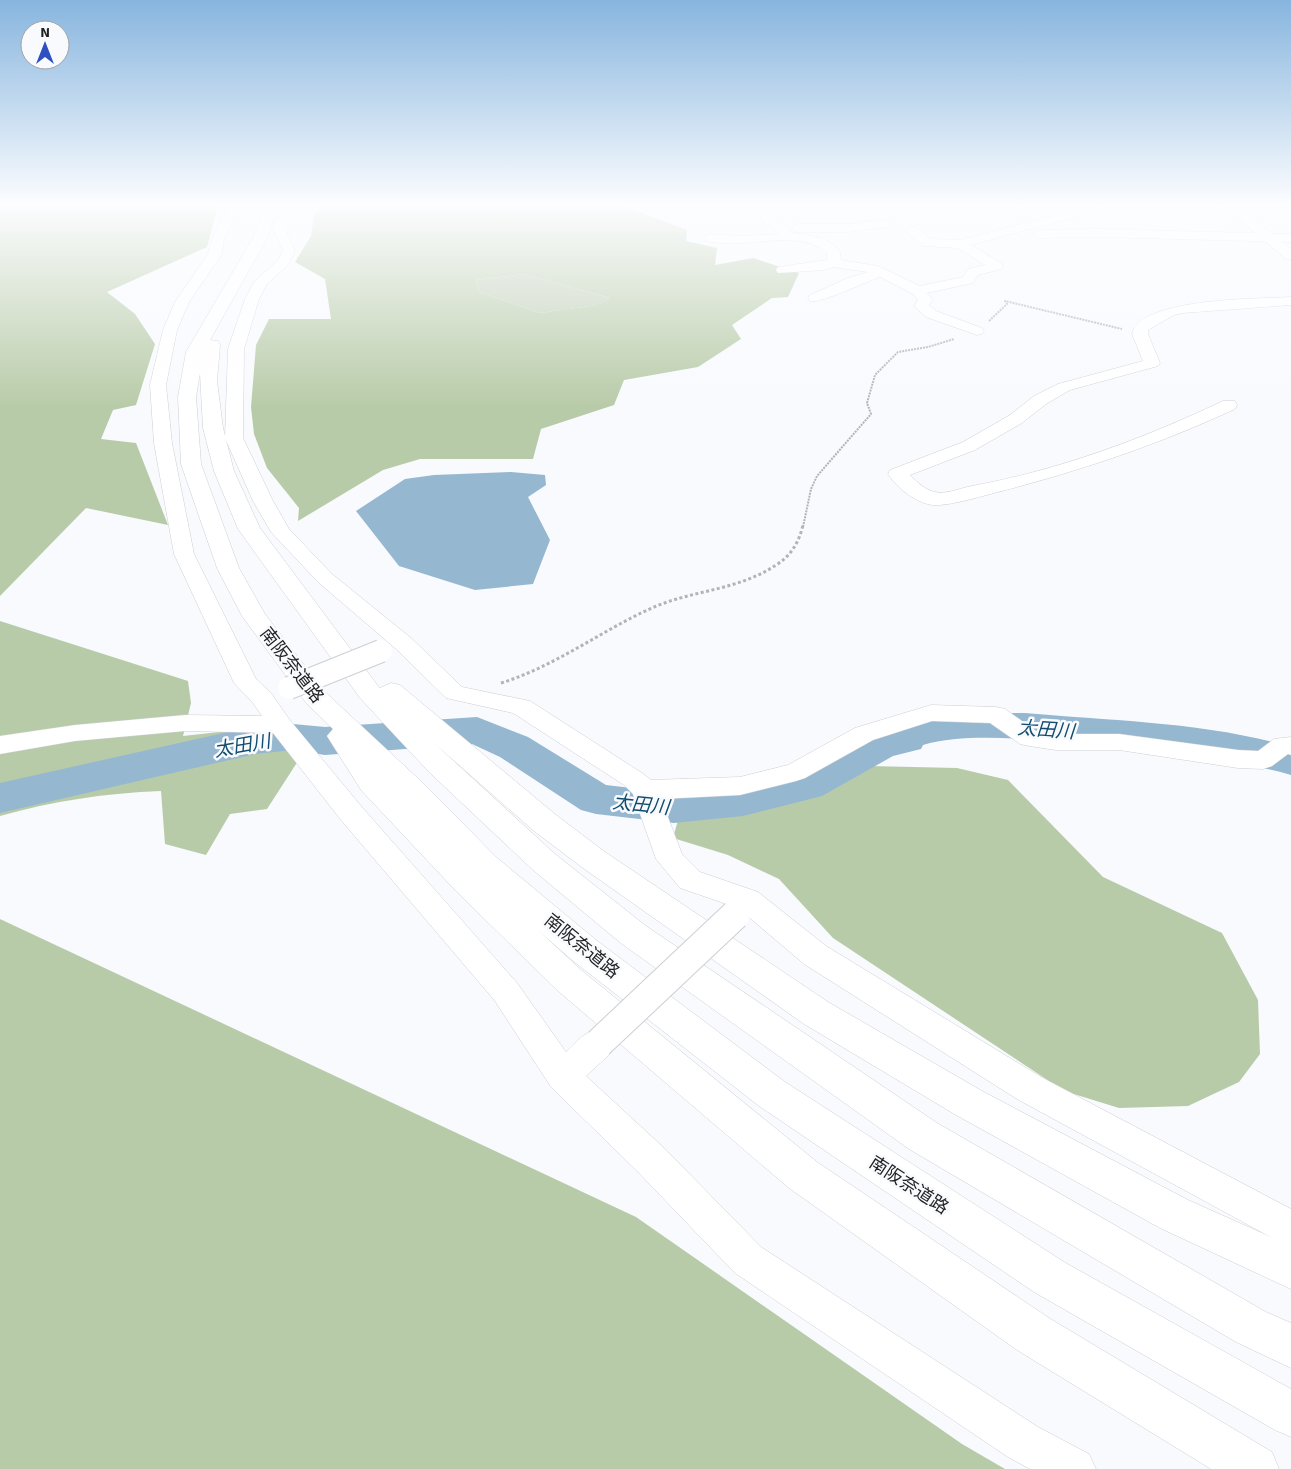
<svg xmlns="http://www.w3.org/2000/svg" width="1291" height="1469" font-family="Signika,'Noto Sans JP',sans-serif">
<rect width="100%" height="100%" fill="#f8fafe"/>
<polygon fill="#beccb2" points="524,274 610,298 598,305 540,313 479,292 476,280"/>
<g fill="#b8cba8" fill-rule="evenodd">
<polygon points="0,203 219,203 207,247 107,292 135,314 155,344 136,405 113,410 101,439 136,443 168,525 86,508 0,596"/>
<path d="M323,203H617L687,230L686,241L717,248L715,265L753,258L799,273L788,297L772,298L732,325L741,339L698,367L624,380L614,405L541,429L533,459H420L383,470L298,521L299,508L267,468L254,434L251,407L256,345L269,319H331L325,279L295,262L311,236L314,216ZM524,274L610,298L597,305L540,313L479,292L476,280Z"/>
<path d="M0,621L188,681L191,703L183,736L265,727L298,761L267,809L230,814L206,855L165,844L161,791C106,793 53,801 0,816Z"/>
<polygon points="869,766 957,768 1008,780 1103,877 1222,933 1258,1000 1260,1054 1239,1082 1188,1106 1119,1108 1064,1091 833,938 779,879 728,855 673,838 678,820 730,816"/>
<polygon points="0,919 636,1217 962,1444 1005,1469 0,1469"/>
</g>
<polygon fill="#95b7d0" points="511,472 545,475 546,485 528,497 550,540 533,584 475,590 399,566 356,511 405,479 434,475"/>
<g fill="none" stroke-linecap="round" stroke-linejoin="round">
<path fill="#95b7d0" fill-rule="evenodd" d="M1025,713C1113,721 1206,722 1291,747V775C1228,757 1162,753 1097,746C1046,741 972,731 923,745L921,749L893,756L822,796L743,816L674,823L596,814L581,810L500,757L472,744L325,755L293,750L255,754L0,813V783L255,726L293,724L325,727L477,717L528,737L606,785L674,793L743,786L795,774L867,735L940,714Z"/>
<g stroke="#cdcfd3" stroke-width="1">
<g id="minor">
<path d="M230,203H242L224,239L222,254L189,302L177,330L166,385L172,443L194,554L256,679L271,693L289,719L361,806L517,983L566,1052C581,1038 588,1025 611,1033L615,1043L611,1053L586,1076L664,1148L761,1247L1038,1427L1089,1454L1096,1469H1030L1008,1457L735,1273L638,1172L551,1087L495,1001L341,820L273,733L185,731L75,741L0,754V736L75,725L185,715L262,716L253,703L234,683L174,554L154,443L150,385L163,330L175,302L208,254L212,239Z"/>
<polygon points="294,203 306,203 285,229 295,251 288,265 267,284 259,299 244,349 243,438 273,501 289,529 332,574 411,638 462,687 530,701 642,773 651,780 740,777 788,765 855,728 931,705 996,707 1005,709 1036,731 1056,734 1119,734 1238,750 1258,751 1274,739 1291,737 1291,755 1288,754 1272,766 1263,769 1238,768 1119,750 1056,750 1029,746 1020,744 990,723 932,721 873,740 805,778 796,781 740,795 661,799 682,854 700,872 758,892 826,946 1041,1077 1291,1209 1291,1248 1017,1099 804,964 738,908 680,888 656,859 633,794 624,785 513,713 446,698 395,648 318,582 271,532 253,501 225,438 228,349 245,299 254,282 278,260 283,251 273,229 279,218"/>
<path d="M763,203H775L771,209L774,219L784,223L788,231C808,238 826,233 840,252L841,260L878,266L920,286L963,277L968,269L985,265L957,248L923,246L908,233L906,230L908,227H916L931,239L960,240L1102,203H1121L1119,205L971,245L1001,263L1003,266L1001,269L978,275L973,283L927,293L933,300L929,305L936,311L982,328L984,331L982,334L977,335L926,317L914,306L918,300L913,294L880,277C865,282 820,304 810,301L808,298L810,295L848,278L868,272L833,267L824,270L778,273L776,270L778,267L827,260V253C804,230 753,246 721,243C714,242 707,243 703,238L709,234L743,236L777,234L775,228L762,221L759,209Z"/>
<polygon points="885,220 891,224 889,227 849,232 797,232 791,228 797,224 849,224"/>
<polygon points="1099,229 1291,234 1291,242 1099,237 1039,238 1033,234 1039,230"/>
<path d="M1291,297V305L1182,313L1174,315L1148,330V334L1160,363L1158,366L1070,390L1046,404L1022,423L975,450L910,475C917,482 925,490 935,492C945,495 961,488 972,486C1059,470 1143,439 1223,401H1235L1237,405L1235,409C1157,445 1085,469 1002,491C985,495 951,506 934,505C917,504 897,488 888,474L890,470L963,442L1010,415L1034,396L1058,384L1143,361L1132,334L1134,328C1155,298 1255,299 1291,297Z"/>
</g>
</g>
<g stroke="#cdcfd3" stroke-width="1">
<polygon id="major" points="1220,203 1234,203 1291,249 1291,260 1286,259"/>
</g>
<g stroke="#cdcfd3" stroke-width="1">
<polygon id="highway" points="267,203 279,203 267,238 210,340 218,341 220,345 217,381 223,428 234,471 260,528 378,686 380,688 391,683 400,685 556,815 605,852 828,1002 982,1091 1188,1200 1291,1246 1291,1289 1160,1228 956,1115 804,1024 583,868 534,831 434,743 555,854 646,926 937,1123 1266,1312 1291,1323 1291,1368 1236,1342 909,1149 622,944 533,870 430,773 360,698 238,529 214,471 203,428 200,373 196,397 201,464 239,568 265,614 324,691 425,785 496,857 596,940 785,1082 1064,1262 1291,1389 1291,1437 1275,1430 1034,1292 759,1106 572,960 538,930 581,970 817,1162 1049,1318 1272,1452 1279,1469 1211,1469 1017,1350 789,1188 557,990 456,891 361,790 327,736 333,729 306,703 242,616 217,568 181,464 178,397 186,352 253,238"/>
</g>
<g stroke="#b3b4b7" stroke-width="2" stroke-dasharray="2 1" stroke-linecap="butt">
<polyline points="989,321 1007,304 1005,301 1122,329"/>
<polyline points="803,527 811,489 817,476 871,414 867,403 875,375 898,352 928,347 954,339"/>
</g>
<path stroke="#b3b4b7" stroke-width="3" stroke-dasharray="3 2.5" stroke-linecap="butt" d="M501,683C556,666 602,630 654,607C694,590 739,590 776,565C791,556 799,542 803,525"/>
<use href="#minor" fill="#fff" fill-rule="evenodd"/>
<use href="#major" fill="#fff" fill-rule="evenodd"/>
<use href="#highway" fill="#fff" fill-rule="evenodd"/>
<g stroke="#cdcfd3" stroke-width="24" stroke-linecap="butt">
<polyline id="minor-bridge-far1" points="289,688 381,651"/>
</g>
<g stroke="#cdcfd3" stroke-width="31" stroke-linecap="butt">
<polyline id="minor-bridge" points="599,1043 735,915"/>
</g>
<use href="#minor-bridge-far1" stroke="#fff" stroke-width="22"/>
<use href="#minor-bridge" stroke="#fff" stroke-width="29"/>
</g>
<linearGradient id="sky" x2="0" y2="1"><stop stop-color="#87b5de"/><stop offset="0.5" stop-color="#fcfdff"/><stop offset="1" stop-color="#fcfdff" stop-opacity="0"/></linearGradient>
<rect width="1291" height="408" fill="url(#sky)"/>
<g text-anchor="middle" stroke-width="5" stroke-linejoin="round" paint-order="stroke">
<g font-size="18" fill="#1f2021" stroke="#f8fafe">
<text transform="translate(292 665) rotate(52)" y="6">南阪奈道路</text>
<text transform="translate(582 946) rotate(39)" y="6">南阪奈道路</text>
<text transform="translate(909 1185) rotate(33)" y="6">南阪奈道路</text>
</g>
<g font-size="19" font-style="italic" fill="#104c6d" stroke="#f8fafe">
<text transform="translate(1046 729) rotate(4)" y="7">太田川</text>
<text transform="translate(242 745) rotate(-10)" y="7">太田川</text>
<text transform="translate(641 804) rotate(6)" y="7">太田川</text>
</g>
</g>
<g transform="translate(45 45)"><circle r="24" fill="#f8fafe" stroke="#a1a3a6"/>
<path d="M0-4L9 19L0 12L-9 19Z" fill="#2e50c0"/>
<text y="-8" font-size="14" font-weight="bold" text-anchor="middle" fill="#1f2021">N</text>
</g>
</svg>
